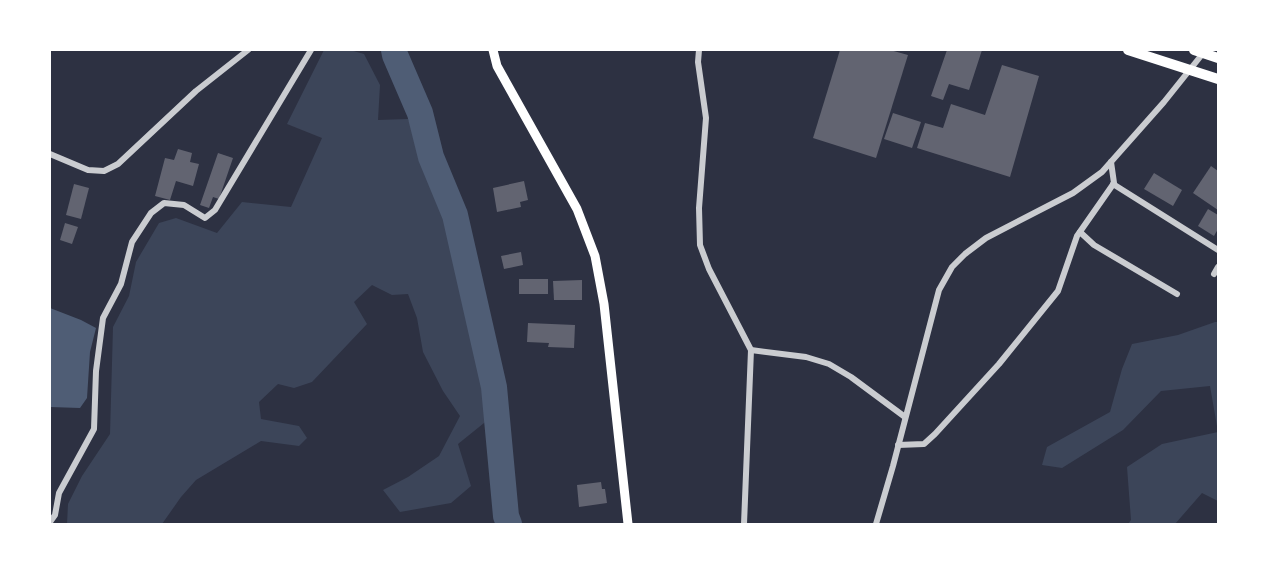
<svg xmlns="http://www.w3.org/2000/svg" width="1268" height="574" font-family="'IBM Plex Serif',serif">
<rect width="100%" height="100%" fill="#2d3142"/>
<g fill="#3c4559">
<polygon points="324,50 350,50 364,54 380,85 378,120 408,119 444,201 486,385 489,419 458,444 471,486 451,503 400,512 383,490 408,477 439,456 460,416 443,391 423,352 417,318 408,294 392,295 372,285 354,302 367,324 312,382 294,388 278,384 259,402 261,419 299,426 307,438 299,446 261,441 196,480 181,497 162,524 67,524 68,504 82,476 110,434 113,327 129,296 136,262 159,223 176,218 217,233 242,202 291,207 322,138 287,124"/>
<polygon points="1215,322 1218,322 1218,501 1202,493 1175,524 1128,524 1131,520 1127,467 1162,444 1218,432 1210,386 1161,391 1123,430 1062,468 1042,465 1047,447 1110,412 1122,369 1132,344 1178,335"/>
</g>
<polygon fill="#4f5d75" points="50,308 81,320 96,328 90,352 87,398 80,408 50,407"/>
<g fill="none" stroke-linecap="round" stroke-linejoin="round">
<polyline stroke="#4f5d75" stroke-width="26" points="394,50 395,55 420,113 431,157 455,215 494,387 506,516 509,524"/>
</g>
<g fill="#626471">
<polygon points="840,50 890,50 908,55 876,158 813,138"/>
<polygon points="947,50 982,50 969,90 949,84 943,100 931,96"/>
<polygon points="1002,65 1039,76 1010,177 917,148 925,123 943,128 951,104 985,115"/>
<polygon points="893,113 921,122 912,148 884,139"/>
<polygon points="178,149 192,153 190,162 199,164 193,186 176,181 170,200 155,196 165,158 174,160"/>
<polygon points="218,153 233,158 219,199 213,197 209,208 200,205"/>
<polygon points="1211,166 1218,171 1218,210 1193,193"/>
<polygon points="1154,173 1182,190 1173,206 1144,189"/>
<polygon points="524,181 528,200 520,202 521,207 497,212 493,188"/>
<polygon points="74,184 89,188 81,219 66,215"/>
<polygon points="1208,209 1218,215 1218,229 1214,236 1198,226"/>
<polygon points="65,223 78,227 72,244 60,240"/>
<polygon points="521,252 523,265 504,269 501,256"/>
<rect x="519" y="279" width="29" height="15"/>
<polygon points="582,280 582,300 554,300 553,281"/>
<polygon points="528,323 575,325 574,348 548,347 549,343 527,342"/>
<polygon points="601,482 602,489 605,489 607,503 579,507 577,485"/>
</g>
<g fill="none" stroke-linecap="round" stroke-linejoin="round">
<g stroke="#caccd0" stroke-width="6">
<polyline points="699,50 698,62 706,118 699,208 700,245 709,269 751,350 744,524"/>
<polyline points="50,154 88,170 104,171 118,164 196,91 248,50"/>
<polyline points="1113,184 1218,250"/>
<polyline points="1080,232 1094,245 1177,294"/>
<polyline points="1214,274 1218,267"/>
<polyline points="751,350 806,357 829,364 851,377 905,417"/>
<polyline points="898,445 924,444 935,434 999,364 1058,291 1077,236 1114,183 1111,162"/>
<polyline points="50,522 55,515 59,493 94,429 96,371 103,318 121,284 132,242 151,213 164,203 184,205 205,218 215,210 311,50"/>
<polyline points="876,524 893,466 939,290 952,267 965,254 986,238 1073,193 1102,172 1164,102 1204,52"/>
</g>
<polyline stroke="#fff" stroke-width="9" points="493,50 497,66 577,209 595,256 604,304 628,524"/>
<g stroke="#fff" stroke-width="10">
<polyline points="1128,50 1218,79"/>
<polyline points="1194,50 1218,58"/>
</g>
</g>
<rect width="1268" height="574" fill="none" stroke="#ffffff" stroke-width="102"/>
</svg>
